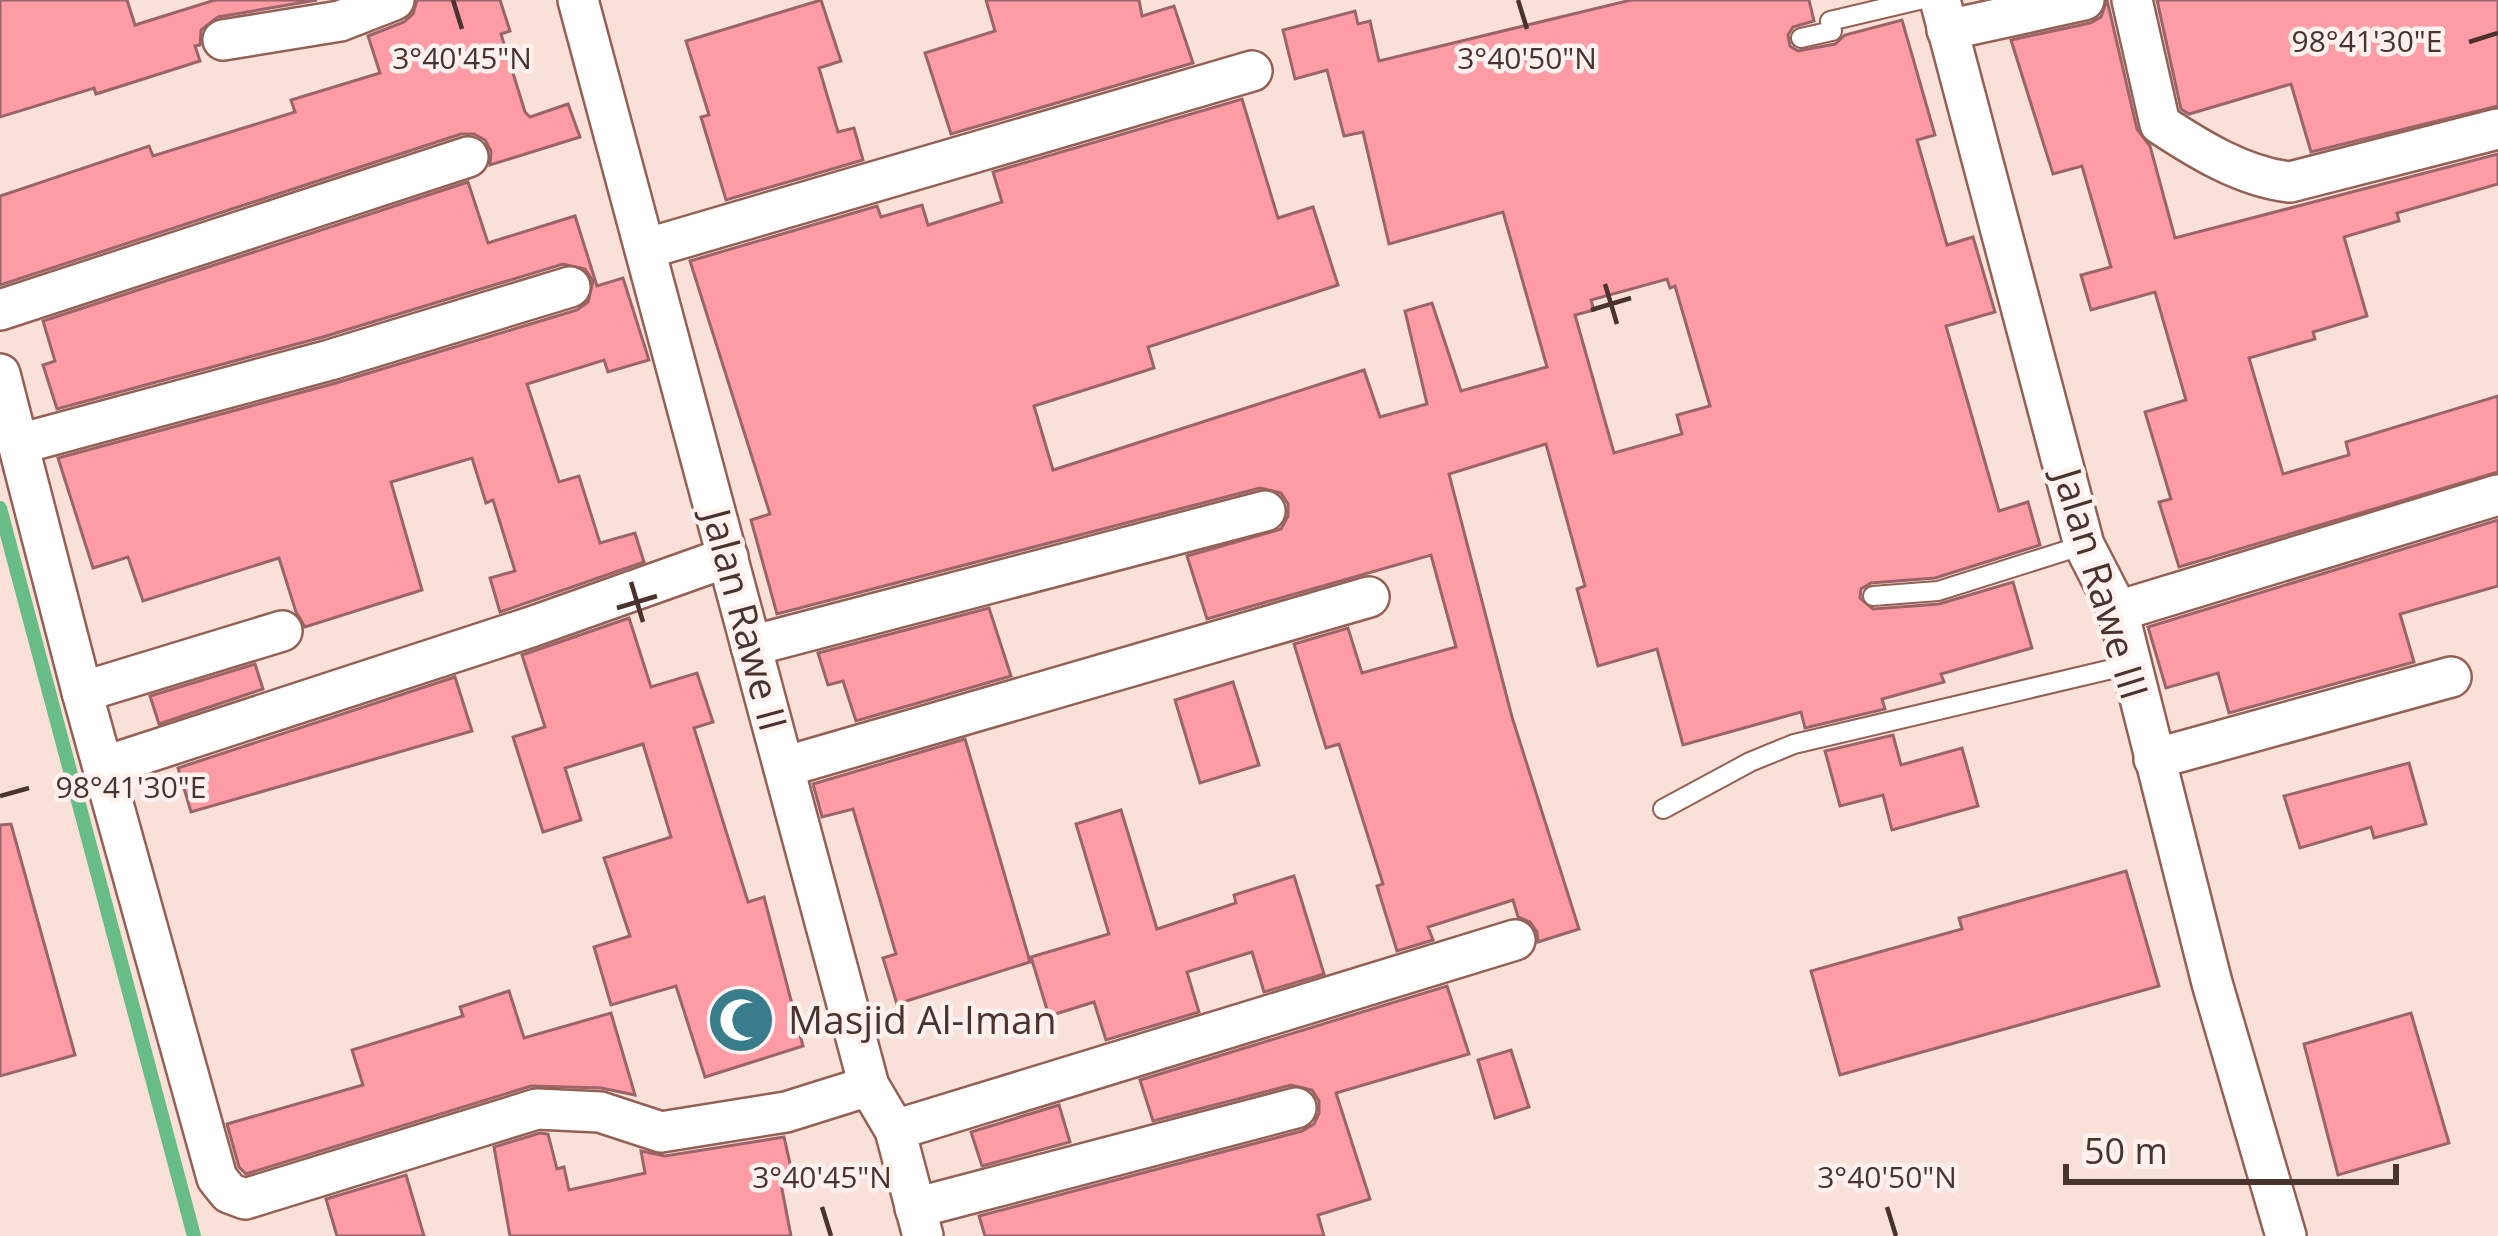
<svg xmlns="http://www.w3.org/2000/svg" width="2498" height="1236" font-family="'Open Sans',sans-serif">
<rect width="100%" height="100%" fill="#f9e1da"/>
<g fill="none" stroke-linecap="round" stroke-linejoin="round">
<polyline stroke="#68bd86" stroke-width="14" points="0,508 194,1236"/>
</g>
<g fill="#fd9ca5" stroke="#9b6468" stroke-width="3" fill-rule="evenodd">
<polygon points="0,0 127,0 135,25 215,0 317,0 218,17 201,30 200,45 195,46 200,61 96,94 94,88 0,117"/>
<polygon points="417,0 500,0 510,31 501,34 525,112 530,117 568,104 580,137 490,165 491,151 485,140 474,134 461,134 0,285 0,196 149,146 153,156 295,112 291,100 380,73 368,36 404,22 413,14"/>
<polygon points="821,0 841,61 819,68 838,132 854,128 863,160 726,200 701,117 709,115 686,41"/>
<polygon points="986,0 1139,0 1142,16 1174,6 1193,63 951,134 925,53 995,31"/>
<path d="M1631,0H1809L1814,21L1793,27L1788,35L1790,46L1798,51L1835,44L1845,35L1902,20L1935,135L1917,140L1947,245L1973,237L1995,312L1946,326L1999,511L2028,502L2040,545L1935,578L1871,583L1861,589L1860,598L1873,609L1939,604L2013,582L2032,648L1941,674L1944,682L1882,699L1885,709L1805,728L1801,712L1683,745L1657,649L1598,666L1577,589L1585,586L1546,444L1449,474L1512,717L1579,929L1538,942L1537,932L1530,922L1518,917L1513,900L1428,927L1433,940L1397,951L1377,886L1383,884L1339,744L1326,748L1294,644L1348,628L1362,673L1456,647L1431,555L1207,619L1187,556L1281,529L1288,516V504L1281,493L1260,488L777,614L751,520L770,514L690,261L877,206L881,217L922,205L928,225L1002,202L993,172L1242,99L1278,218L1313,207L1338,285L1148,347L1154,368L1034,406L1053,470L1364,370L1380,417L1427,404L1405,311L1432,303L1461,391L1547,367L1503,212L1389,244L1363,132L1344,136L1327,70L1295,79L1283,30L1355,11L1358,24L1370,21L1379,61ZM1667,279L1670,288L1675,286L1710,406L1677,415L1682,434L1614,453L1575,315L1594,310L1591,300Z"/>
<polygon points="2107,0 2137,129 2150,146 2175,238 2498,154 2498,184 2397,213 2399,221 2344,237 2367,316 2313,332 2315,339 2249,358 2283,474 2349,455 2346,442 2498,396 2498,472 2179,567 2159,502 2171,499 2145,412 2186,400 2155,292 2091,310 2081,275 2111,267 2082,166 2053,174 2011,40 2090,23 2101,17"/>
<polygon points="2157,0 2498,0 2498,106 2311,152 2291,84 2189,114 2181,109"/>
<polygon points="468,182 488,243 575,216 597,286 623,278 649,360 608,372 604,360 527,384 559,482 579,476 600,543 635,533 644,562 500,612 490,578 515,571 493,500 486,503 472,458 391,482 422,590 305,627 296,612 279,558 143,601 128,557 93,568 58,458 336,383 577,310 588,302 593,281 585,269 563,264 323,337 57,409 43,365 55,361 43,321"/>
<polygon points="2498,520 2498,586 2400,614 2414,662 2229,713 2218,673 2166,688 2148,627"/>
<polygon points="989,608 1011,676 856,721 843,681 828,685 818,653"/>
<polygon points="629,618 651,687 697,673 713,722 694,728 748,902 764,897 803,1046 705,1077 676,986 611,1005 594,947 630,936 604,858 671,837 643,744 565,768 581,820 543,832 513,737 545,727 522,655"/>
<polygon points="255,664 263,689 159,724 150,696"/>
<polygon points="455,677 472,731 191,812 178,768"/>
<polygon points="1233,682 1259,765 1200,783 1175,700"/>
<polygon points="1893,735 1901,765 1962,748 1978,806 1892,830 1883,795 1840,806 1825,751"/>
<polygon points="965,739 1030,962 897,1004 883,958 896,954 853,809 822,817 813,784"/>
<polygon points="2409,763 2426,824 2374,838 2371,827 2300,848 2284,796"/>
<polygon points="1121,810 1157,929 1236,903 1234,895 1294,876 1324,974 1264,992 1252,952 1187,972 1199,1012 1106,1040 1094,1002 1049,1016 1031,957 1109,934 1076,824"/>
<polygon points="11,824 75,1055 0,1076 0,825"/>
<polygon points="2126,871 2159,986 1840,1075 1811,971 1962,929 1959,918"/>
<polygon points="1447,986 1469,1054 1336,1093 1370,1199 1318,1215 1324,1236 985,1236 979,1216 1302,1131 1314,1124 1319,1113 1319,1101 1312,1090 1291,1085 1153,1121 1140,1080"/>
<polygon points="509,991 524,1038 611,1013 635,1095 601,1088 531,1086 246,1174 239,1167 227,1124 363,1085 352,1050 463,1016 460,1007"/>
<polygon points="2411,1013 2449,1143 2338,1175 2304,1044"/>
<polygon points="1511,1050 1529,1107 1495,1118 1478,1060"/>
<polygon points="1059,1105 1070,1142 982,1166 971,1132"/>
<polygon points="540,1133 548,1134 557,1169 564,1167 569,1190 645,1173 641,1151 665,1156 784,1137 794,1181 781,1184 791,1236 510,1236 494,1147"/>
<polygon points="406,1175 424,1236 337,1236 326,1199"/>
</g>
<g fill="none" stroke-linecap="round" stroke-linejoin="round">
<g stroke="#956054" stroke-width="22">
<g id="lane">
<polyline points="1801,38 1832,31 1830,21 1919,0"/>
<polyline points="1873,596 1938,591 2084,545"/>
<polyline points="1663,809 1750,762 1794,744 2129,665"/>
</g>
</g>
<g stroke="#956054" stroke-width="44">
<g id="street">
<polyline points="578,0 869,1086 895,1130 923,1236"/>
<polyline points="1940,0 2084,545 2118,611 2212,983 2286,1236"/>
<path d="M2132,0L2160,124C2198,149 2243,177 2290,182L2498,129"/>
<polyline points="1947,30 2084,0"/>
<polyline points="223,40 340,21 394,0"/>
<polyline points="645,249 1252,71"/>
<polyline points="0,310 468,157"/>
<polyline points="0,374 82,692 217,1178 229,1193 245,1199 537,1109 600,1112 661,1132 786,1112 869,1086"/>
<polyline points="19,444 330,360 570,287"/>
<polyline points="2118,611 2498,495"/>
<polyline points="751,646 1265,511"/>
<polyline points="82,692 282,631"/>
<polyline points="2154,759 2451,677"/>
<polyline points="106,766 531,627 728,557"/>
<polyline points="784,767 1369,597"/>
<polyline points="895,1130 1515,940"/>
<polyline points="915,1208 1296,1108"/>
</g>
</g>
<use href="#lane" stroke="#fff" stroke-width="18"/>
<use href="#street" stroke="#fff" stroke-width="39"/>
</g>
<path fill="none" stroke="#4a322d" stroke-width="4.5" d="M453,0L462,29M1518,0L1527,29M2469,42L2498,33M1605,284L1617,324M1591,310L1631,298M631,582L643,622M617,608L657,596M0,796L29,788M822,1207L831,1236M1887,1207L1896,1236"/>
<defs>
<g id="mosque-disc" transform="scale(3.45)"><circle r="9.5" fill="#397d8c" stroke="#fef1ee"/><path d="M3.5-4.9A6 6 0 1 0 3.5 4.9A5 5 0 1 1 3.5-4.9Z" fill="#fff"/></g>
</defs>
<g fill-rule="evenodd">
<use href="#mosque-disc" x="741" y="1020"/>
</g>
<g text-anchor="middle" stroke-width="9" stroke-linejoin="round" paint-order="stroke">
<g font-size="39" fill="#4a322d" stroke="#fef1ee">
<text transform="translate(2101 584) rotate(73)" y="14">Jalan Rawe III</text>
<text transform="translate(745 620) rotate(75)" y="14">Jalan Rawe II</text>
</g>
<g font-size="39" fill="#4a322d" stroke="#fef1ee" text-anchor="start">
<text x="788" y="1034">Masjid Al-Iman</text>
</g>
</g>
<g font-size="30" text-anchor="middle" fill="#4a322d" stroke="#fef1ee" stroke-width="9" stroke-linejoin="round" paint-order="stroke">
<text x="2367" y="52">98°41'30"E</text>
<text x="462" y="69">3°40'45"N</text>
<text x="1527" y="69">3°40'50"N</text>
<text x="131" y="798">98°41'30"E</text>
<text x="822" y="1188">3°40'45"N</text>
<text x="1887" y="1188">3°40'50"N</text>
</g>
<path d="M2066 1164v18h330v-18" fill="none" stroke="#4a322d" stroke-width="6"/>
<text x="2084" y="1164" font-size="36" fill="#4a322d" stroke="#fef1ee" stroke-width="9" paint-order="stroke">50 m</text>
</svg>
